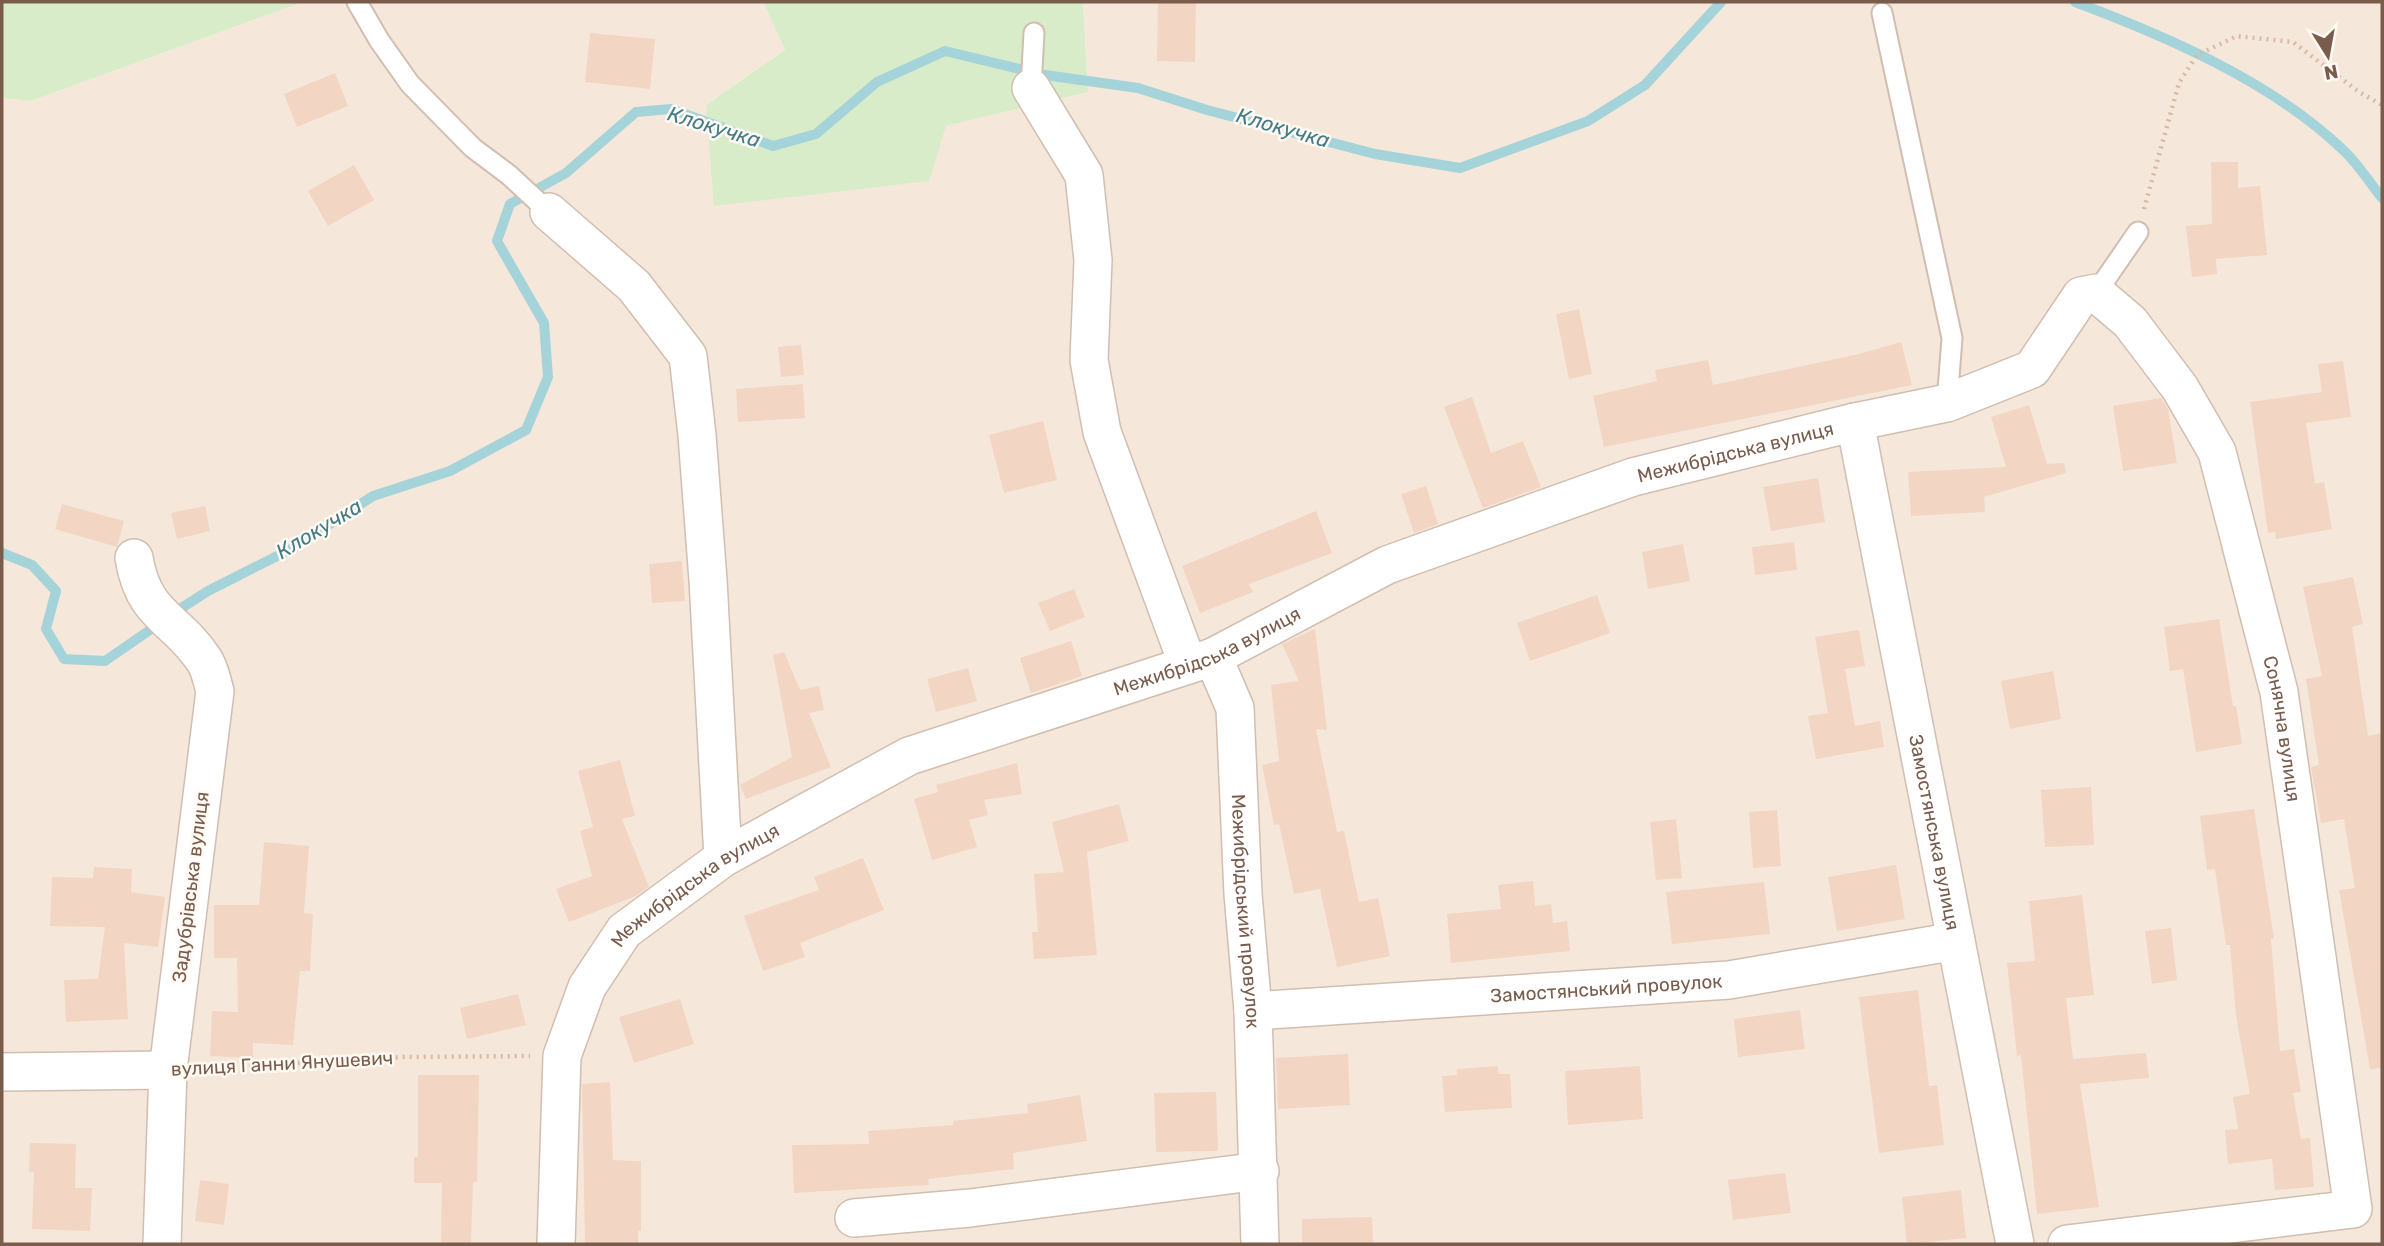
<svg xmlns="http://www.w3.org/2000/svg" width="2384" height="1246" font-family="Rubik,sans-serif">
<rect width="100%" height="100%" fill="#fdf6ec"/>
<polygon fill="#f5e8da" points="303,2 763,2 785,50 706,105 946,126 1088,92 1083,2 2382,2 2382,1244 2,1244 2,98 31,101"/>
<g fill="#d8ecc9">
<polygon points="2,2 303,2 31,101 2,98"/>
<polygon points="763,2 1083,2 1088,92 946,126 929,181 714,206 706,105 785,50"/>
</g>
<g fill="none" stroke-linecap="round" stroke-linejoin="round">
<g stroke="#a5d3da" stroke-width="10">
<path d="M2075,2C2166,36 2270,81 2341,148C2357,162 2369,182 2382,198"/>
<polyline points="2,553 32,565 56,591 46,629 64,659 105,661 160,623"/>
<polyline points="172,614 208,591 293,548 373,496 450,471 526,430 548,377 544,323 497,241 510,204 566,173 636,112 671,109 773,146 816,134 877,82 945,51 1045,75 1138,88 1207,110 1375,154 1460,168 1588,121 1645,85 1721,2"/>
</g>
</g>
<g fill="#f3d5c3">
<polygon points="1158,2 1196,2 1195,62 1157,61"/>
<polygon points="590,33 655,39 650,89 585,82"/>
<polygon points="335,73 348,106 297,127 284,94"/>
<polygon points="2211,162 2238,162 2238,188 2260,186 2267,255 2216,259 2217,274 2192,277 2186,226 2212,224"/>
<polygon points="354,165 374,200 328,226 308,191"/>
<polygon points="1579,309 1592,374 1569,379 1556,314"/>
<polygon points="1901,342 1912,385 1604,447 1593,396 1657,381 1655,370 1708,360 1713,385 1859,354"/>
<polygon points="801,345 804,375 781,377 778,347"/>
<polygon points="2343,361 2351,417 2306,423 2315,484 2324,482 2332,529 2276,539 2275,532 2268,533 2250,402 2322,392 2318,364"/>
<polygon points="803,384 805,418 738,422 736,389"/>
<polygon points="1472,397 1491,453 1523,441 1541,487 1483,508 1444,407"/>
<polygon points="2161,398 2168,409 2177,463 2123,471 2113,406"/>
<polygon points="2029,405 2047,464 2064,463 2066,473 1984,497 1985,512 1911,516 1908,472 2006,467 1991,417"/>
<polygon points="1043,421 1057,480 1004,493 989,435"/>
<polygon points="1818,478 1825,522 1771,531 1763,487"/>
<polygon points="1426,486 1438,524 1414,533 1401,494"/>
<polygon points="62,504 124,521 117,547 55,529"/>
<polygon points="205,506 210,531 177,539 171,513"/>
<polygon points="1316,511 1332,553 1249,584 1253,592 1200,613 1182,566"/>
<polygon points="1794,542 1797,570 1755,575 1752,547"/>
<polygon points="1683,544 1690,581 1648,589 1642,552"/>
<polygon points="682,561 685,601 652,603 649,564"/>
<polygon points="2353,577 2363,624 2352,627 2368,736 2382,733 2382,1068 2370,1069 2339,890 2355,888 2344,819 2321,823 2311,767 2319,765 2306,679 2322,676 2303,587"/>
<polygon points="1074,589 1085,617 1050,631 1038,603"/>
<polygon points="1597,595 1610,633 1530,661 1517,623"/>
<polygon points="2219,619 2233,706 2236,706 2242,744 2196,752 2183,669 2170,671 2164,627"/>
<polygon points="1315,629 1327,730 1316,729 1337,832 1344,831 1359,902 1378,898 1390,956 1337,967 1320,889 1294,894 1279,824 1274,825 1262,765 1279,761 1271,685 1299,681 1282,644"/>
<polygon points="1859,630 1865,666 1845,669 1855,726 1880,721 1884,747 1816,759 1808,716 1828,713 1815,637"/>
<polygon points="1071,641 1082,676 1031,693 1020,658"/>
<polygon points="784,652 800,690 819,686 824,710 809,713 831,767 746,799 740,785 792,757 773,655"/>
<polygon points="968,668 977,701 936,712 927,679"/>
<polygon points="2053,671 2061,719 2010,729 2001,681"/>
<polygon points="620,760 635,816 622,819 649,887 636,896 569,922 556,889 592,876 580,831 593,827 578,771"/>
<polygon points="1017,763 1022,794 984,800 988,815 969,820 977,847 932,860 914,799 938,792 936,785"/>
<polygon points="2091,787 2094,845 2045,847 2041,790"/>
<polygon points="1119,804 1129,841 1087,852 1097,955 1034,959 1032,932 1038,932 1034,874 1064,872 1052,822"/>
<polygon points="2254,809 2274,939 2271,939 2280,1051 2294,1049 2301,1092 2293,1093 2301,1139 2310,1138 2314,1187 2275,1190 2272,1159 2228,1164 2225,1130 2238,1129 2233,1097 2250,1094 2236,1016 2230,945 2226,945 2215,869 2207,870 2200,816"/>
<polygon points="1777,810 1781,866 1753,868 1749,812"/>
<polygon points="1676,819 1682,878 1656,880 1650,822"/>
<polygon points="264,842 309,846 304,913 313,914 310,971 300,971 293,1045 253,1043 253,1058 210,1056 212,1011 238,1012 237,958 214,958 214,905 259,905"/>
<polygon points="863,858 884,910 800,943 805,957 763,971 744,916 819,890 814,877"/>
<polygon points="1896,865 1905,919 1837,931 1828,877"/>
<polygon points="94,867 132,869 131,892 165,897 158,947 124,943 128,1019 66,1022 64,980 98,979 105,927 50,926 52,877 93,878"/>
<polygon points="1533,881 1535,906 1551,904 1553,923 1567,921 1570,951 1451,963 1447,914 1501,909 1498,885"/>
<polygon points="1764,882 1770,934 1672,944 1666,892"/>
<polygon points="2082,895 2094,995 2066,998 2073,1059 2146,1053 2149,1078 2080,1084 2099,1207 2037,1214 2021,1055 2017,1056 2007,963 2035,961 2029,901"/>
<polygon points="2171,928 2177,980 2152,984 2145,931"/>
<polygon points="1918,990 1929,1086 1937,1085 1944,1145 1879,1153 1859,997"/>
<polygon points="518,994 526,1025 467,1039 460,1008"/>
<polygon points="680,999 694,1044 634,1063 619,1017"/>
<polygon points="1800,1010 1805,1049 1738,1057 1734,1019"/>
<polygon points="1348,1054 1350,1105 1278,1109 1276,1058"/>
<polygon points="1498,1066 1498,1074 1510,1074 1512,1108 1445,1112 1442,1076 1457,1075 1457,1069"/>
<polygon points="1640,1066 1643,1119 1568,1125 1565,1071"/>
<polygon points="418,1075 479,1075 477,1182 473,1182 471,1244 441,1244 442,1183 414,1183 414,1157 418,1157"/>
<polygon points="610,1082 613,1160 641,1161 641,1231 638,1231 638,1244 585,1244 582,1084"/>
<polygon points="1216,1092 1218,1151 1156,1152 1154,1093"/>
<polygon points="1080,1095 1087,1141 1013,1153 1014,1169 928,1179 929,1185 794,1193 792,1145 869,1144 868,1131 953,1125 953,1121 1028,1113 1027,1104"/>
<polygon points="30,1143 76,1144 75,1188 92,1188 90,1231 32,1229 34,1172 29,1172"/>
<polygon points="1785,1173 1791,1213 1733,1220 1728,1180"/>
<polygon points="200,1180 229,1184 224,1225 195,1221"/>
<polygon points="1961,1190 1966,1238 1907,1244 1902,1197"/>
<polygon points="1372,1217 1373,1244 1302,1244 1302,1219"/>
</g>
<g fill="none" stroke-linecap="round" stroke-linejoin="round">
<g stroke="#d1beb0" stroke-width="23">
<g id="service">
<polyline points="357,2 379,40 410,84 473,148 509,175 549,212"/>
<polyline points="1882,13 1952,338 1947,403"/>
<polyline points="1031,88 1034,33"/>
<polyline points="2096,293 2138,232"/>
</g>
</g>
<g stroke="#d1beb0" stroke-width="40">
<g id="minor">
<polyline points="1031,88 1084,175 1093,260 1089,360 1102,432 1188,665"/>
<polyline points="549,212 634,286 688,356 697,435 708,580 723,858"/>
<path id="s1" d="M1855,422L2015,1244"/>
<path d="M134,558C144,618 176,617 204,660C210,668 212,682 215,691L168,1070L162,1244"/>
<path id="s2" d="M1213,657L1235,708L1243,894L1253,1011L1260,1244"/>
<path id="s3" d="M1253,1011L1729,980L1956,941"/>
<polyline points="2,1072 168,1070"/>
<polyline points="854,1218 970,1208 1260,1171"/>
<path id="s4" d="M556,1244L562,1056L587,987L624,931L723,858L909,756L1213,657L1387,565L1633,477L1855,422L1947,403L2032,369L2081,296L2096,293L2130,322L2180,388L2217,452L2279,692L2353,1209L2067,1244"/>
</g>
</g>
<g stroke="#d9b8a5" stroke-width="4.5" stroke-dasharray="2 5" stroke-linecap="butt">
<polyline points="2144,209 2179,83 2197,55 2237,36 2293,42 2359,92 2382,105"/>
<polyline points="200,1068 403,1057 530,1056"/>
</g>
<use href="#service" stroke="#fff" stroke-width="19"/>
<use href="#minor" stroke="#fff" stroke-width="37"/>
</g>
<g text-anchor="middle" stroke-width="5" stroke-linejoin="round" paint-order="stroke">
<g font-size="19" fill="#7a5c4d" stroke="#fffaf3">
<text dy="7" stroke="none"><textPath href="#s4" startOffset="1547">Межибрідська вулиця</textPath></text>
<text dy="7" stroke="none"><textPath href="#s4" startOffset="980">Межибрідська вулиця</textPath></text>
<text dy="7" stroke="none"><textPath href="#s4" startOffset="2445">Сонячна вулиця</textPath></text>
<text dy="7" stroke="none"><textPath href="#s1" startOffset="418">Замостянська вулиця</textPath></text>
<text transform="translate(190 887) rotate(-83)" y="7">Задубрівська вулиця</text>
<text dy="7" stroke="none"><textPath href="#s4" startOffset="413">Межибрідська вулиця</textPath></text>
<text dy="7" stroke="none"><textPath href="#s2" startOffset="259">Межибрідський провулок</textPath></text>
<text dy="7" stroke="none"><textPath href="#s3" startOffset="354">Замостянський провулок</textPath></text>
<text transform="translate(282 1063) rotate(-3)" y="7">вулиця Ганни Янушевич</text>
</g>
<g font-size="21" font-style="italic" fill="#437c86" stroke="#fffaf3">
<text transform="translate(714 127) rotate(17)" y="7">Клокучка</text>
<text transform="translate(1283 128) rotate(16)" y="7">Клокучка</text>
<text transform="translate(319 529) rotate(-31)" y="7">Клокучка</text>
</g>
</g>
<rect width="2384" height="1246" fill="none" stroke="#7a5c4d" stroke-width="7"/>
<g transform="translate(2328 56) rotate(169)" stroke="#fffaf3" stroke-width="5" paint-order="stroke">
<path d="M0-5L12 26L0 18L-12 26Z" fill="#7a5c4d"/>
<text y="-10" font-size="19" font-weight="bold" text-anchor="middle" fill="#7a5c4d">N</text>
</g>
</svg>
